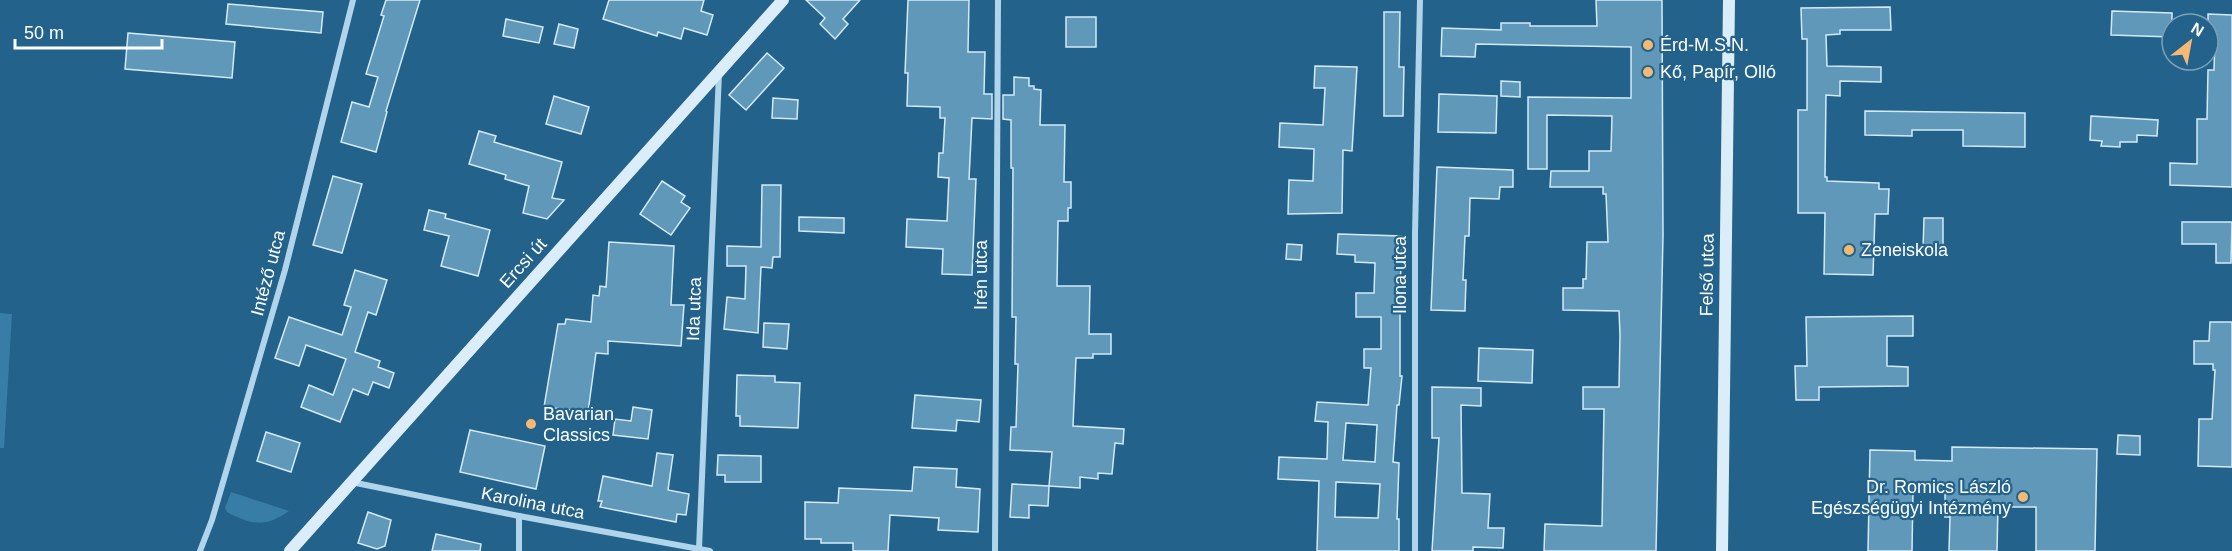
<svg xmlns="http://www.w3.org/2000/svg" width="2232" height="551" font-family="Arial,sans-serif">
<rect width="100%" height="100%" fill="#23628a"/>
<g fill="#377da6">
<polygon points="0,313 12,314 4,448 0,448"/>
<path d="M231,492L289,511C265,528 252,525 227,512L225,508Z"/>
</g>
<g fill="#6098ba" stroke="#d4eaf8" stroke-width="1.5" fill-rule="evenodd">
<polygon points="386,0 420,0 386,111 387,112 376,152 341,142 352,102 369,107 378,77 366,74 384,16 381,15"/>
<polygon points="609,0 704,0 701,11 713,15 707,35 684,28 681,39 658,32 657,36 603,19"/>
<polygon points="806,0 860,0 843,19 848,24 835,39 820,24 825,18"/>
<polygon points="908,0 969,0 968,52 985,52 984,94 992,94 992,119 972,118 969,179 976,179 972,275 942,274 943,249 906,247 907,219 947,221 949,178 938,177 939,153 943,153 945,118 940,118 940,107 907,106 908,73 905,73"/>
<polygon points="1596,0 1662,0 1663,236 1656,551 1544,551 1545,524 1602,526 1604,409 1583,409 1583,387 1619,387 1620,335 1619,311 1563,310 1563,288 1583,288 1583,279 1586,279 1587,242 1608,242 1606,194 1603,194 1603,187 1550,187 1551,171 1589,171 1589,151 1611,151 1612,116 1547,115 1547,169 1528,169 1528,97 1631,98 1631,47 1476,44 1475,57 1441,56 1442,28 1501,30 1501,23 1530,23 1530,26 1597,26"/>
<polygon points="228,4 323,12 321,33 226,24"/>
<polygon points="1890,7 1891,30 1840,30 1840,34 1826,35 1827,66 1881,67 1881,82 1840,81 1840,96 1826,95 1825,177 1827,177 1827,181 1879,183 1879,189 1889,189 1888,214 1875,214 1873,275 1824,274 1825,213 1798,213 1798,110 1807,110 1807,39 1802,39 1801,8"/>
<polygon points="2112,11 2172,13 2172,37 2111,35"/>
<polygon points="1384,12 1400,12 1399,67 1404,67 1403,116 1384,116"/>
<polygon points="2208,14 2232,15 2232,187 2170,185 2170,163 2197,164 2197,119 2207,119 2208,70 2214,70 2215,38 2208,38"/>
<rect x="1066" y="17" width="30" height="30"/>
<polygon points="506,19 543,27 539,43 503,36"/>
<polygon points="559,24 578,29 574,48 554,44"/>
<polygon points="128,33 235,42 232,78 125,69"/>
<polygon points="767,53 784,68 746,110 729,95"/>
<polygon points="1315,66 1357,67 1352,151 1343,150 1342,213 1288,214 1289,180 1313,181 1314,149 1279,147 1280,123 1323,125 1325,88 1314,88"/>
<polygon points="1014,77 1029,78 1029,86 1034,86 1034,89 1041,90 1040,125 1065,125 1064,182 1071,182 1071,208 1068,208 1068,221 1058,221 1057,286 1090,286 1089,334 1111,334 1111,354 1093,354 1093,358 1076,358 1073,426 1124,429 1123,444 1115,443 1112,474 1098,473 1098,479 1080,477 1080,488 1049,486 1052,452 1010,450 1011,427 1016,427 1018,364 1015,364 1016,317 1012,317 1013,168 1011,168 1011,120 1003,119 1003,95 1014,95"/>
<polygon points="1501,81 1520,82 1520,97 1501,96"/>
<polygon points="1439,94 1497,96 1496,133 1438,132"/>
<polygon points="554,96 589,107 581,134 546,124"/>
<polygon points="773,98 798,100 797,119 772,118"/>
<polygon points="1865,111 2025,113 2025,147 1963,146 1963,130 1912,130 1912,136 1865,135"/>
<polygon points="2091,116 2158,120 2157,136 2137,135 2137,142 2120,142 2120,147 2101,146 2102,141 2090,140"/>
<polygon points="479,131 496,136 494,142 562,162 552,198 564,200 547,219 523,213 529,186 505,179 506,175 469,164"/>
<polygon points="1437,167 1513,170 1513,187 1500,187 1499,199 1470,198 1469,236 1465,236 1463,280 1466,280 1465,311 1431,310"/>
<polygon points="333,176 362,184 342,253 313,245"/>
<polygon points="662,181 685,196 681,202 690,208 671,235 640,214"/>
<polygon points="762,185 781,185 780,257 773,257 772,268 761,267 758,333 724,329 727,297 745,299 746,266 727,266 727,246 761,247"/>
<polygon points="429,210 446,214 445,218 490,230 478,276 441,266 449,236 424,230"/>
<polygon points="799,217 844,218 844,233 799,231"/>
<polygon points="1924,218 1943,218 1943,250 1923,249"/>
<polygon points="2182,222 2232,222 2231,263 2216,263 2216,244 2182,244"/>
<path d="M1338,234L1402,236L1400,293V376H1402L1399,405H1397L1393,462L1399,463L1397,519H1399V551H1317L1319,481L1278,479L1279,457L1327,459L1328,422L1315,421L1317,402L1368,405L1371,368H1364V349H1381V317H1356V293H1374L1375,263L1355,262V255L1337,254ZM1346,423L1377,425L1375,462L1343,460ZM1336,482L1380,484L1378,518L1335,517Z"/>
<polygon points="609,242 674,246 671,305 684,305 681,346 608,341 608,354 596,353 588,412 544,407 558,324 565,324 566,319 591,322 593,295 599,296 600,286 606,287"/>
<polygon points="1287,244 1302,245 1301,260 1286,259"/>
<polygon points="355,270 387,280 376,315 368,312 355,352 380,361 378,367 394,373 389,388 373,382 368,395 353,389 340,422 301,407 309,385 333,395 346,359 306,345 299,366 275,358 289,317 342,335 351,307 344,305"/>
<polygon points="1913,316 1913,336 1887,336 1887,366 1908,367 1908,386 1819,387 1819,400 1796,400 1795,366 1807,366 1806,317"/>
<polygon points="2210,322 2232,322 2232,467 2198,466 2199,419 2212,419 2215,370 2213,370 2213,364 2194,364 2194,341 2209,341"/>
<polygon points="764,323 789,324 787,349 763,347"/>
<polygon points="1479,348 1533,350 1532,383 1478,381"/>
<polygon points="737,375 775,376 775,382 800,383 798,428 740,426 740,416 736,416"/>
<polygon points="1432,387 1481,388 1481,406 1461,405 1462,493 1490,494 1488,528 1504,528 1503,548 1473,547 1473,551 1432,551 1439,438 1432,438"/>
<polygon points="915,395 981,400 979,422 957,420 956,431 912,428"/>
<polygon points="633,407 652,410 648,439 613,435 615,419 631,421"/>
<polygon points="470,430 545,446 536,489 460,472"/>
<polygon points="266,432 300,443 291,472 257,461"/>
<polygon points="2118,435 2140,436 2140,455 2117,454"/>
<polygon points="1952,447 2097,449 2095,551 2036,551 2036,507 1998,507 1997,551 1949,551 1950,517 1945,517 1945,491 1913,490 1912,551 1868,551 1870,450 1915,451 1915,460 1952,461"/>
<polygon points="657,453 673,455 668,490 689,494 686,515 677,514 676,522 600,507 602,501 598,501 603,476 652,486"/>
<polygon points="718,455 761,456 761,482 725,482 725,475 717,475"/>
<polygon points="914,467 957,469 956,487 980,489 978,532 938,530 939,518 890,515 888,551 853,551 853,543 821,543 821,539 805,539 805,502 838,503 839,488 912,491"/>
<polygon points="1012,484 1049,486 1048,506 1029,505 1029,518 1010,517"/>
<polygon points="368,512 391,520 385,546 377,549 358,543"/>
<polygon points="436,534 481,544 480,551 432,551"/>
</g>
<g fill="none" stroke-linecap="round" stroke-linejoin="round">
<g stroke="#b0d4ea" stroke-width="6">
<polyline points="351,482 519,516 710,551"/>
<polyline points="519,516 519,551"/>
<polyline points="699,549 719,73"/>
<polyline points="200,551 212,520 285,270 353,0"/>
<polyline points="995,551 998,0"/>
<polyline points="1415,551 1415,234 1420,0"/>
</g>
<g stroke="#dbedf8" stroke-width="12">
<polyline points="290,551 783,0"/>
<polyline points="1722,551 1729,0"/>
</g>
</g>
<g fill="#f5b973" stroke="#23628a" stroke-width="2">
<circle cx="1648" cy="45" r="6"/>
<circle cx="1648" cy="72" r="6"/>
<circle cx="1849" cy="250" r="6"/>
<circle cx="531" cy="424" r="6"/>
<circle cx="2023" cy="497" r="6"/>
</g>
<g text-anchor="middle" stroke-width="4.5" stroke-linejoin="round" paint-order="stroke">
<g font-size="18" fill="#fff" stroke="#23628a" text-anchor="start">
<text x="1660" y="51">Érd-M.S.N.</text>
<text x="1660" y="78">Kő, Papír, Olló</text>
<text x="1861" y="256">Zeneiskola</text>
<text x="543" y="420">Bavarian<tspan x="543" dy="21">Classics</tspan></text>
<text x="2011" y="493" text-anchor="end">Dr. Romics László<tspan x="2011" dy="21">Egészségügyi Intézmény</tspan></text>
</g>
<g font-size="18" fill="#fff" stroke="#23628a">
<text transform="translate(523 263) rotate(-48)" y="6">Ercsi út</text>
<text transform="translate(268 273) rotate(-75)" y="6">Intéző utca</text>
<text transform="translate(981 275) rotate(-90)" y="6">Irén utca</text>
<text transform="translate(1400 275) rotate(-90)" y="6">Ilona utca</text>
<text transform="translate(1707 275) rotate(-89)" y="6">Felső utca</text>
<text transform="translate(694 309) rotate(-88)" y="6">Ida utca</text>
<text transform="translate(533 503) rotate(11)" y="6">Karolina utca</text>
</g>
</g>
<g transform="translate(2190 42) rotate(31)"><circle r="28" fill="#23628a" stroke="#7ba1b9" stroke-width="1.5"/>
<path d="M0-4.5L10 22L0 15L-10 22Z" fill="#f5b973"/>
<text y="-9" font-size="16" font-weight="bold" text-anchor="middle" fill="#ffffff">N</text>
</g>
<path d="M15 39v9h147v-9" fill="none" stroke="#ffffff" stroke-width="3"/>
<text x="24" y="39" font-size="18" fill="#ffffff" stroke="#23628a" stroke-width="4.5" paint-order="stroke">50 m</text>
</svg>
